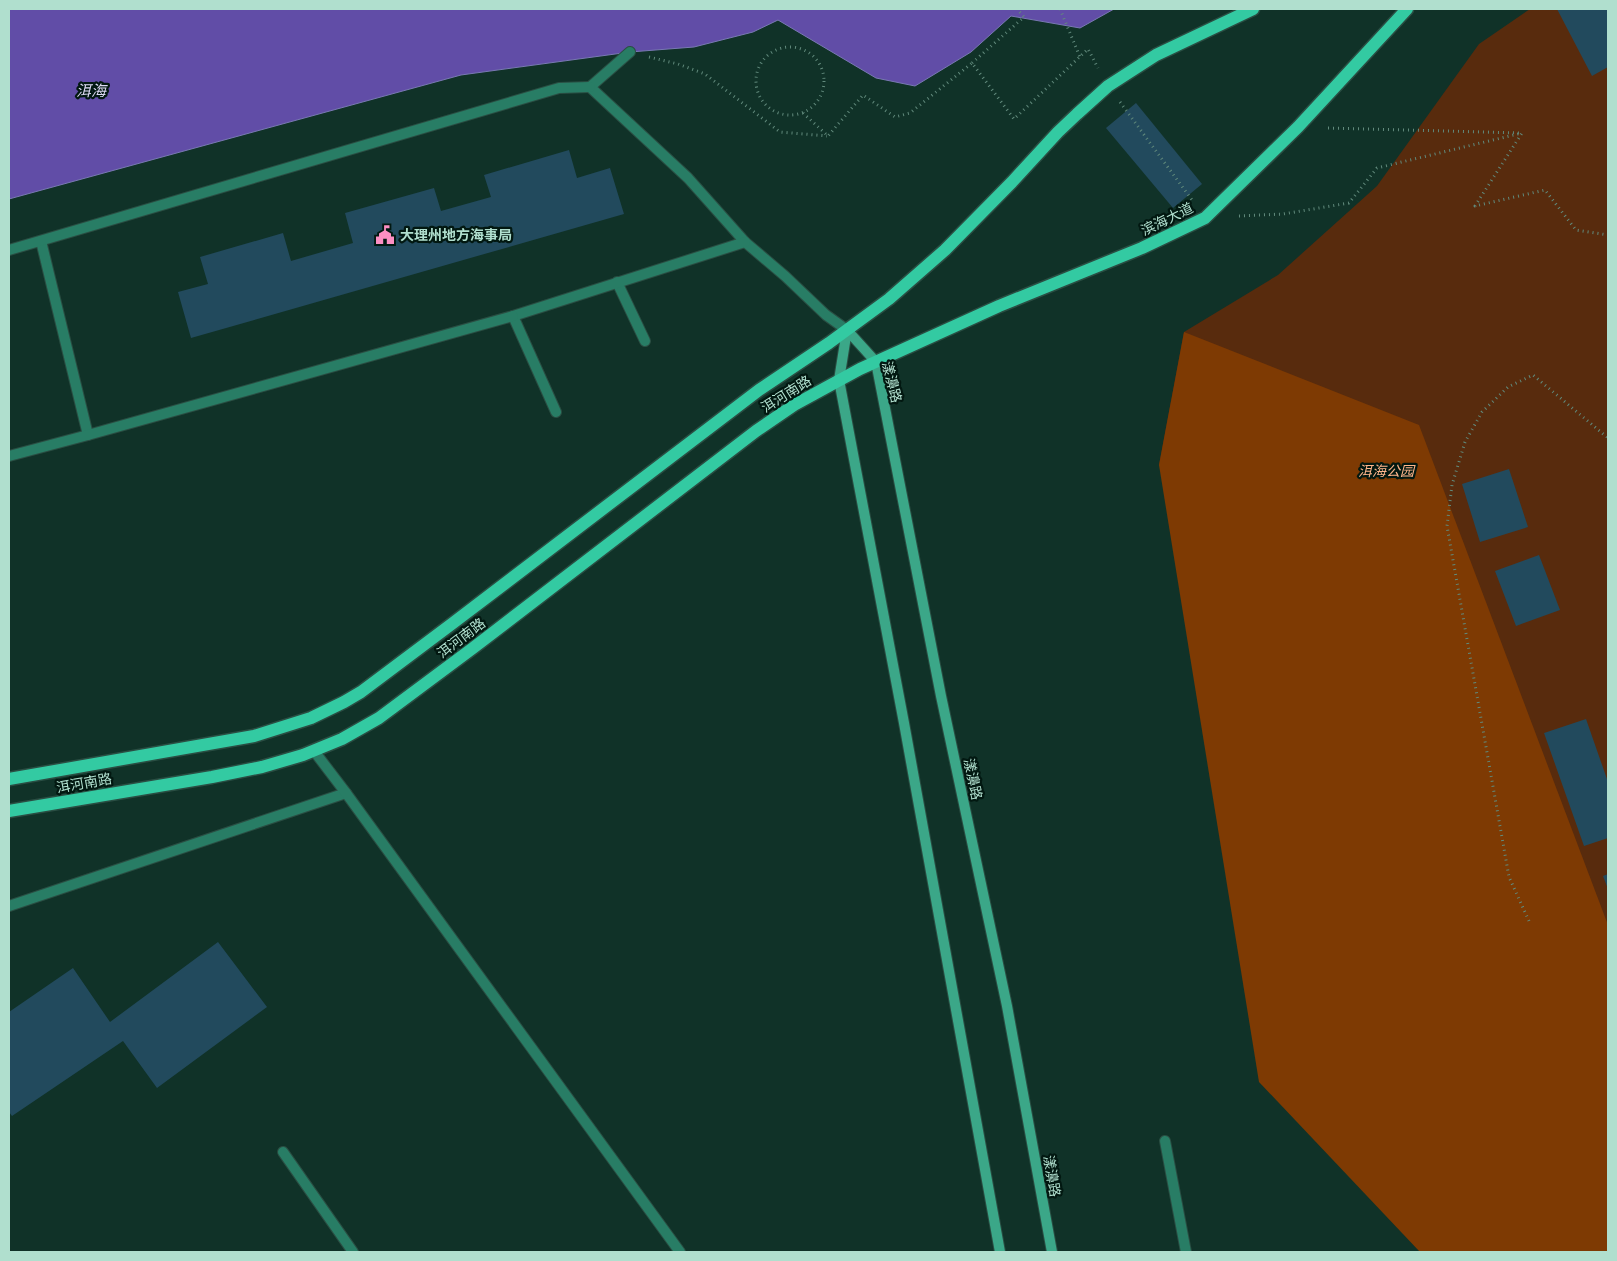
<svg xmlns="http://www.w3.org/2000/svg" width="1617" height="1261" font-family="Georgia,'Noto Sans SC',serif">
<rect width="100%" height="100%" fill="#103228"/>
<polygon fill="#582b0d" points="1530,9 1608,9 1608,1252 1159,465 1184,332 1278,275 1377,186 1479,44"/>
<polygon fill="#7e3a03" points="1184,332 1419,425 1608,925 1608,1252 1420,1252 1259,1082 1159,465"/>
<polygon fill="#614da7" stroke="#7979b3" points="9,9 1114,9 1080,28 1011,16 971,52 915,86 876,78 778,20 753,32 694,47 630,52 461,75 9,199"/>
<g fill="#224a5d">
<polygon points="1557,9 1608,9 1608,67 1592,76"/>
<polygon points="1136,103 1202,184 1173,208 1106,128"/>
<polygon points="569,150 577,178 610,168 624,214 191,338 178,292 208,284 200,257 283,233 291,261 353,243 345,213 434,188 441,211 491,197 484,175"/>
<polygon points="1509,469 1528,527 1480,542 1462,484"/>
<polygon points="1539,555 1560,610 1516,626 1495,571"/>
<polygon points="1586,719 1608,782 1608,838 1584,846 1544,733"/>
<polygon points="1608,874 1608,889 1603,876"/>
<polygon points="218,942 267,1007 157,1088 123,1041 12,1116 9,1112 9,1012 73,968 110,1022"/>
</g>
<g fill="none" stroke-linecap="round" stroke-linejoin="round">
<g stroke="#2a4e43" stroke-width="12">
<g id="lane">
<polyline points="630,52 590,87 688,178 745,242 785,276 826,315 847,330"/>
<polyline points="41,241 88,435"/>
<polyline points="9,250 559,88 590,87"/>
<polyline points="617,282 645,341"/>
<polyline points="556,412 513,316 745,242"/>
<polyline points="9,456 88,435 513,316"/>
<polyline points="9,906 346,793"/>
<polyline points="1165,1141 1186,1252"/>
<polyline points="283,1152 353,1252"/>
</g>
</g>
<g stroke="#2a4e43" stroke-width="12">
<polyline id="street" points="314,751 346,793 680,1252"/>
</g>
<g stroke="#2a4e43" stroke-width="12">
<g id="secondary">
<polyline points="847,330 876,362 941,696 1007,1006 1052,1252"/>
<polyline points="847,330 839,380 904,723 1000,1252"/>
</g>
</g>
<g stroke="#2a4e43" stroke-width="15">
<g id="primary">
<polyline points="9,779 254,736 311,718 344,702 361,692 453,623 759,390 829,343 889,299 945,250 1012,182 1058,132 1077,114 1108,86 1156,55 1253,9"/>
<polyline points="9,811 212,777 262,767 303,755 342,739 379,718 473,648 756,431 794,405 860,369 999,306 1142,248 1205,218 1298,127 1407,9"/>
</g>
</g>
<g stroke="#618a7c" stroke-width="3" stroke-dasharray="1 4" stroke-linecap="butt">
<polyline points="1060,9 1080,57"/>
<circle cx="790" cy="81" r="34"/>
<polyline points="649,57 678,64 705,74 780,132 827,136"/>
<polyline points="972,63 1024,17 1017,9"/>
<polyline points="1120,102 1192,200"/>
<polyline points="803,113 828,136 863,95 895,117 910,113 972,63 1014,119 1088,49 1098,68"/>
<polyline points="1328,128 1522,133 1475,206 1545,190 1576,230 1608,235"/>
<polyline points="1239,216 1283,214 1349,203 1377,168 1522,133"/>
<polyline points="1529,921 1509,877 1447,526 1452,485 1465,442 1482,412 1508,387 1533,375 1608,438"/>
</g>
<use href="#lane" stroke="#287d65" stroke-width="10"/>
<use href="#street" stroke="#287d65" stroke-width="10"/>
<use href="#secondary" stroke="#3ba788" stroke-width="10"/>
<use href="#primary" stroke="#33caa2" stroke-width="12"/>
</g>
<defs>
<g id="civic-bare" transform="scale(1.5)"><path d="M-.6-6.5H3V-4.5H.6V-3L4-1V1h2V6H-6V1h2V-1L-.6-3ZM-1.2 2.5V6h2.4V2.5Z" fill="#fc8fc3" stroke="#021811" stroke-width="2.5" paint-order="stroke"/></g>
</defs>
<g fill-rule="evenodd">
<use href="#civic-bare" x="385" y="235"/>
</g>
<g text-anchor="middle" stroke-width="4.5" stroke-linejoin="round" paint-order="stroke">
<g font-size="14" fill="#b0dfce" stroke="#021811">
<text transform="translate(1167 219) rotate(-26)" y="5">滨海大道</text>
<text transform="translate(892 382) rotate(76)" y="5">漾濞路</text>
<text transform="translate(786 394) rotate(-32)" y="5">洱河南路</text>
<text transform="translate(461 638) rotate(-37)" y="5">洱河南路</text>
<text transform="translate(973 779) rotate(78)" y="5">漾濞路</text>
<text transform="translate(84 783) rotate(-10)" y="5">洱河南路</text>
<text transform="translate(1052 1176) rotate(80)" y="5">漾濞路</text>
</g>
<g font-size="14" font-weight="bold" fill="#b0dfce" stroke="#021811" text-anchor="start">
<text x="400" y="240">大理州地方海事局</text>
</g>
<g font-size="14" font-style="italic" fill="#ffb68c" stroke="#021811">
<text x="1386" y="476">洱海公园</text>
</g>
<g font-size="15" font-style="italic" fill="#dddaf3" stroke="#021811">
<text x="91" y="96">洱海</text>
</g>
</g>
<rect width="1617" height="1261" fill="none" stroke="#b0dfce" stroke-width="20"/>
</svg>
